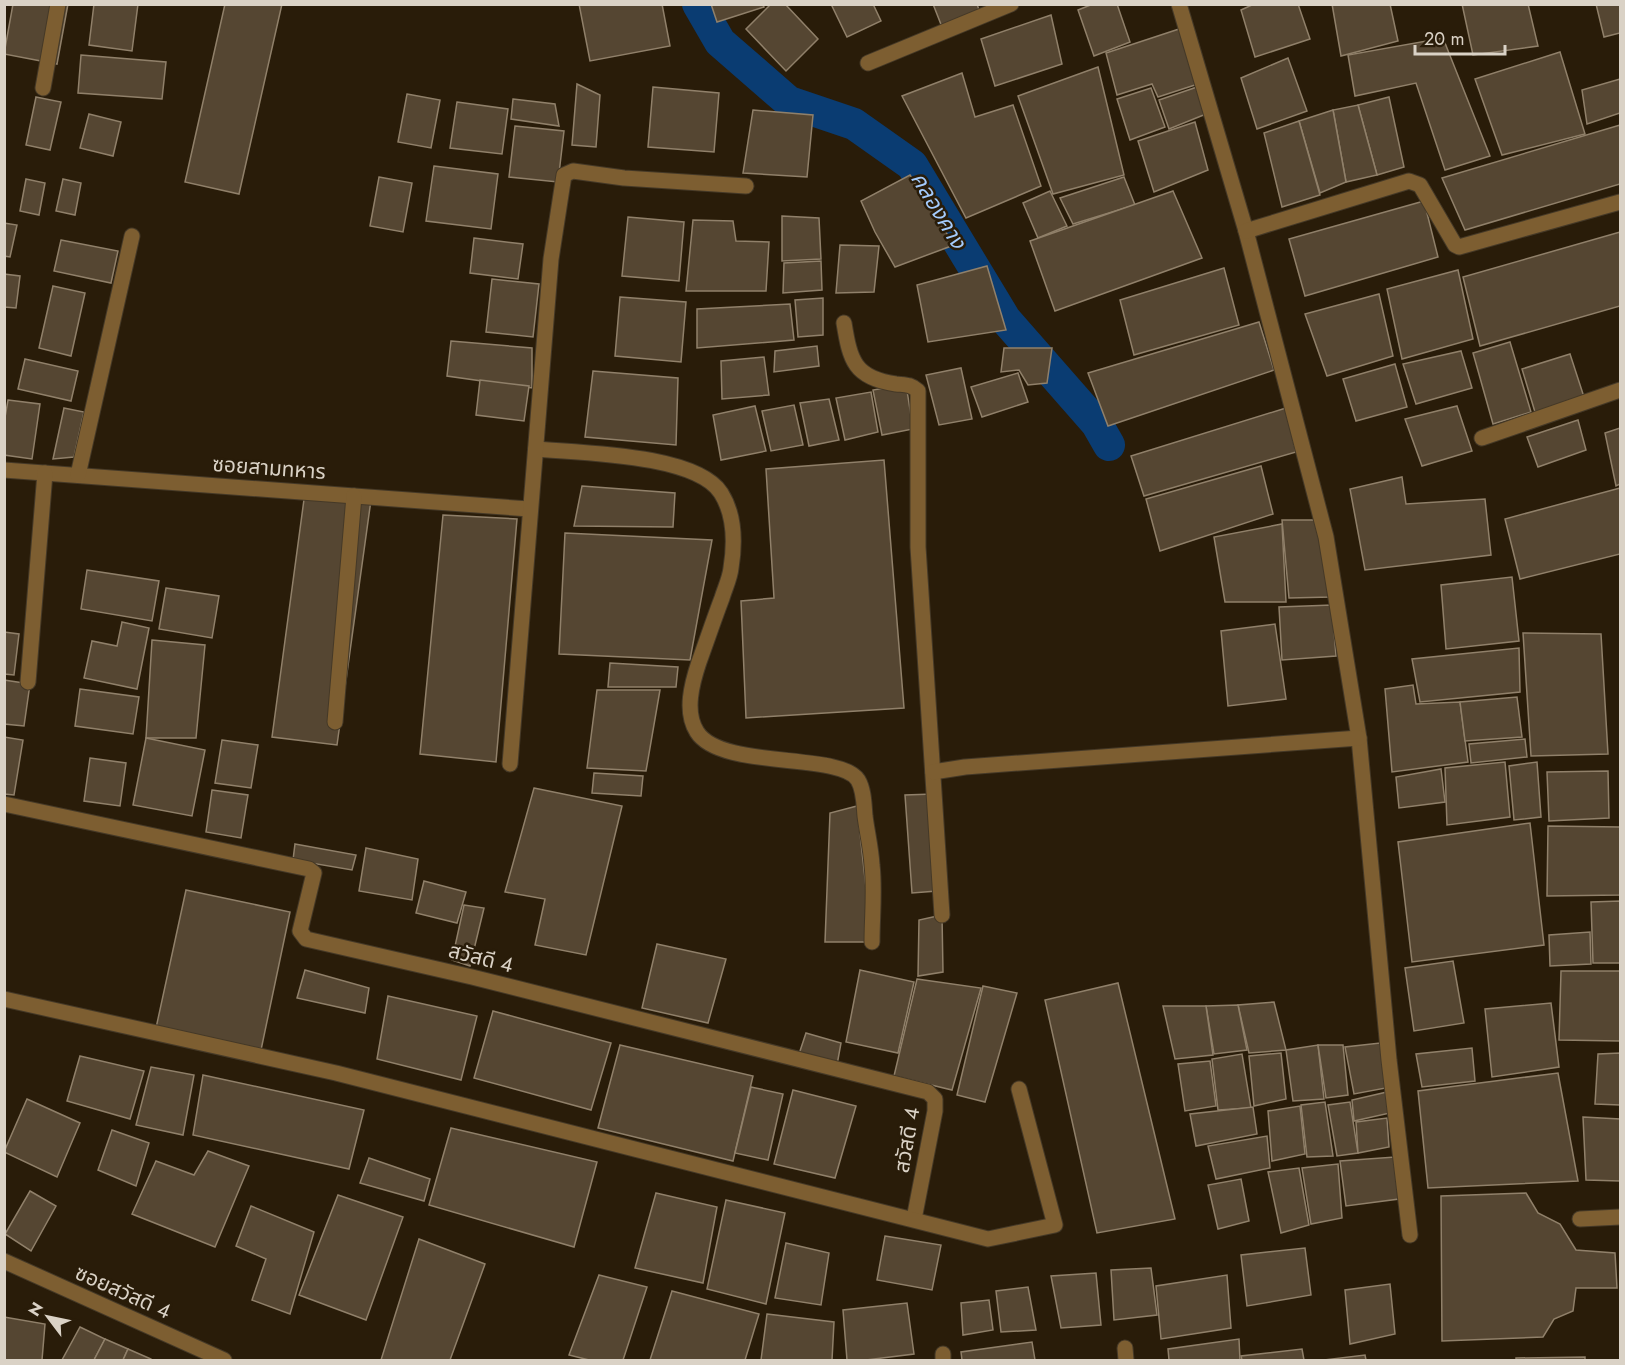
<svg xmlns="http://www.w3.org/2000/svg" width="1625" height="1365" font-family="Jost,'Noto Sans Thai',sans-serif">
<rect width="100%" height="100%" fill="#291c09"/>
<g fill="none" stroke-linecap="round" stroke-linejoin="round">
<polyline stroke="#0a3c72" stroke-width="32" points="698,4 720,42 789,102 854,124 912,165 1005,319 1097,424 1109,445"/>
</g>
<g fill="#554632" stroke="#90806a" stroke-width="1.5">
<polygon points="13,4 68,4 57,64 4,54"/>
<polygon points="94,4 138,4 132,51 89,45"/>
<polygon points="225,4 282,4 239,194 185,182"/>
<polygon points="579,4 662,4 670,46 590,61"/>
<polygon points="711,4 763,4 764,7 717,22"/>
<polygon points="771,4 785,4 818,39 786,71 746,29"/>
<polygon points="831,4 873,4 881,21 847,37"/>
<polygon points="933,4 977,4 980,13 942,27"/>
<polygon points="1093,4 1117,4 1130,42 1094,56 1078,10"/>
<polygon points="1254,4 1298,4 1310,39 1255,57 1241,10"/>
<polygon points="1332,4 1390,4 1398,41 1341,56"/>
<polygon points="1462,4 1528,4 1538,46 1473,55"/>
<polygon points="1596,4 1620,4 1620,33 1604,37"/>
<polygon points="1051,15 1062,64 995,86 981,39"/>
<polygon points="1179,29 1198,84 1158,97 1152,84 1117,95 1106,53"/>
<polygon points="1443,38 1490,156 1445,170 1416,83 1355,96 1348,55"/>
<polygon points="1560,52 1585,134 1502,155 1475,79"/>
<polygon points="81,55 166,62 162,99 78,93"/>
<polygon points="1288,58 1307,111 1257,129 1241,78"/>
<polygon points="1098,67 1124,175 1053,194 1018,96"/>
<polygon points="962,73 975,117 1013,105 1041,186 966,218 902,96"/>
<polygon points="1620,79 1620,113 1587,124 1582,90"/>
<polygon points="577,84 600,95 596,147 572,145"/>
<polygon points="653,87 719,93 714,152 648,147"/>
<polygon points="1197,87 1206,114 1169,129 1159,100"/>
<polygon points="1151,88 1165,127 1130,140 1117,99"/>
<polygon points="407,94 440,100 431,148 398,142"/>
<polygon points="36,97 61,102 50,150 26,145"/>
<polygon points="1389,97 1404,167 1377,175 1358,105"/>
<polygon points="513,99 555,104 559,126 511,119"/>
<polygon points="457,102 508,109 502,154 450,148"/>
<polygon points="1358,105 1377,175 1346,182 1333,110"/>
<polygon points="753,110 813,115 807,177 743,173"/>
<polygon points="1333,110 1346,182 1320,193 1299,121"/>
<polygon points="89,114 121,122 113,156 80,148"/>
<polygon points="1299,121 1320,195 1282,207 1264,133"/>
<polygon points="1195,122 1208,170 1154,192 1138,141"/>
<polygon points="1620,125 1620,184 1465,230 1442,178"/>
<polygon points="515,126 564,131 558,182 509,177"/>
<polygon points="434,166 498,174 491,229 426,221"/>
<polygon points="910,175 954,245 895,267 875,232 861,201"/>
<polygon points="379,177 412,183 403,232 370,226"/>
<polygon points="1124,177 1135,205 1073,224 1060,198"/>
<polygon points="26,179 45,183 39,215 20,211"/>
<polygon points="63,179 81,183 75,215 56,211"/>
<polygon points="1050,191 1067,226 1038,238 1023,203"/>
<polygon points="1173,191 1202,258 1055,311 1030,241"/>
<polygon points="1424,201 1438,257 1305,296 1289,239"/>
<polygon points="782,216 819,218 821,259 782,261"/>
<polygon points="628,217 684,222 679,281 622,276"/>
<polygon points="693,220 733,221 736,241 769,242 766,291 686,291"/>
<polygon points="4,223 17,225 10,257 4,256"/>
<polygon points="1620,232 1620,306 1480,346 1463,277"/>
<polygon points="474,238 523,244 518,279 470,273"/>
<polygon points="61,240 118,251 111,283 54,271"/>
<polygon points="840,245 879,246 874,292 836,293"/>
<polygon points="821,261 822,290 783,293 784,263"/>
<polygon points="987,266 1006,330 928,342 917,285"/>
<polygon points="1224,268 1239,325 1134,355 1120,300"/>
<polygon points="1458,270 1473,339 1402,359 1387,289"/>
<polygon points="4,274 20,276 16,308 4,307"/>
<polygon points="492,279 539,284 533,337 486,332"/>
<polygon points="53,286 85,293 71,356 39,348"/>
<polygon points="1379,294 1393,356 1327,376 1305,314"/>
<polygon points="620,297 686,302 681,362 615,356"/>
<polygon points="823,298 823,335 798,337 795,300"/>
<polygon points="790,304 794,340 697,348 697,309"/>
<polygon points="1259,322 1274,370 1108,426 1088,373"/>
<polygon points="451,341 532,348 532,388 447,376"/>
<polygon points="1510,342 1531,412 1493,424 1473,353"/>
<polygon points="817,346 819,366 774,372 775,351"/>
<polygon points="1004,348 1052,348 1047,383 1028,385 1019,370 1001,372"/>
<polygon points="1461,351 1472,388 1416,404 1403,364"/>
<polygon points="1570,354 1584,397 1535,412 1522,369"/>
<polygon points="764,357 769,395 722,399 721,361"/>
<polygon points="25,359 78,371 71,401 18,389"/>
<polygon points="1395,364 1407,407 1356,421 1343,379"/>
<polygon points="961,368 972,419 939,425 926,375"/>
<polygon points="593,371 678,378 676,445 585,437"/>
<polygon points="1018,373 1028,402 982,417 971,387"/>
<polygon points="480,380 529,386 524,421 476,415"/>
<polygon points="906,384 913,429 882,435 873,390"/>
<polygon points="871,392 878,432 845,440 836,398"/>
<polygon points="829,399 839,440 809,446 800,403"/>
<polygon points="8,400 40,404 32,459 4,455 4,423"/>
<polygon points="794,405 803,445 771,451 762,411"/>
<polygon points="755,406 766,451 721,460 713,415"/>
<polygon points="1457,406 1472,451 1422,466 1405,419"/>
<polygon points="64,408 84,412 74,457 53,459"/>
<polygon points="1286,408 1296,452 1144,496 1131,456"/>
<polygon points="1578,420 1586,450 1538,467 1527,437"/>
<polygon points="1620,428 1620,484 1616,486 1605,433"/>
<polygon points="884,460 904,708 746,718 741,601 774,598 766,469"/>
<polygon points="1261,466 1273,514 1160,551 1146,499"/>
<polygon points="1402,477 1406,504 1485,499 1491,555 1365,570 1350,489"/>
<polygon points="582,486 675,493 673,527 574,526"/>
<polygon points="1620,488 1620,554 1520,579 1505,519"/>
<polygon points="305,492 371,500 337,745 272,737"/>
<polygon points="443,515 517,519 496,762 420,754"/>
<polygon points="1282,520 1316,520 1331,597 1289,598"/>
<polygon points="1282,524 1286,602 1225,602 1214,537"/>
<polygon points="565,533 712,540 690,660 559,654"/>
<polygon points="87,570 159,581 152,621 81,609"/>
<polygon points="1512,577 1519,641 1446,649 1441,585"/>
<polygon points="166,588 219,596 212,638 159,629"/>
<polygon points="1332,605 1336,656 1282,660 1279,607"/>
<polygon points="122,622 149,628 137,689 84,678 92,641 117,646"/>
<polygon points="1275,624 1286,699 1228,706 1221,631"/>
<polygon points="4,632 19,634 14,675 4,674"/>
<polygon points="1523,633 1601,634 1608,754 1531,756"/>
<polygon points="152,640 205,645 196,738 146,738"/>
<polygon points="1519,648 1520,692 1420,702 1412,659"/>
<polygon points="610,663 678,667 676,687 608,687"/>
<polygon points="4,680 30,684 24,726 4,724"/>
<polygon points="1413,685 1416,704 1460,702 1468,762 1392,772 1385,689"/>
<polygon points="80,689 139,697 133,734 75,726"/>
<polygon points="597,690 660,690 646,771 587,768"/>
<polygon points="1517,697 1522,737 1465,741 1460,702"/>
<polygon points="4,737 23,740 14,795 4,794"/>
<polygon points="146,738 205,750 192,816 133,805"/>
<polygon points="1525,739 1527,757 1471,763 1469,744"/>
<polygon points="222,740 258,745 251,788 215,783"/>
<polygon points="90,758 126,763 120,806 84,801"/>
<polygon points="1505,762 1510,817 1447,825 1445,768"/>
<polygon points="1537,762 1541,817 1514,820 1509,766"/>
<polygon points="1441,769 1445,802 1399,808 1396,777"/>
<polygon points="1608,771 1609,818 1549,821 1547,772"/>
<polygon points="594,773 643,776 641,796 592,793"/>
<polygon points="534,788 622,806 586,955 535,945 545,899 505,892"/>
<polygon points="212,790 248,795 241,838 206,832"/>
<polygon points="933,794 937,891 912,893 905,795"/>
<polygon points="857,806 872,942 825,942 830,813"/>
<polygon points="1530,823 1544,945 1412,962 1398,842"/>
<polygon points="1548,826 1620,827 1620,895 1547,896"/>
<polygon points="295,844 356,855 352,870 293,860"/>
<polygon points="366,848 418,859 412,900 359,891"/>
<polygon points="424,881 466,892 457,923 416,913"/>
<polygon points="186,890 290,912 261,1050 156,1028"/>
<polygon points="1620,901 1620,963 1593,963 1591,902"/>
<polygon points="464,905 484,908 470,966 452,960"/>
<polygon points="942,915 943,972 918,976 919,920"/>
<polygon points="1590,932 1591,964 1550,966 1549,935"/>
<polygon points="657,944 726,959 708,1023 642,1008"/>
<polygon points="1453,961 1464,1023 1414,1031 1405,968"/>
<polygon points="305,970 369,988 365,1013 297,998"/>
<polygon points="860,970 914,982 898,1053 846,1042"/>
<polygon points="1561,971 1620,971 1620,1041 1559,1040"/>
<polygon points="917,979 981,988 952,1090 894,1076"/>
<polygon points="1118,983 1175,1219 1097,1233 1045,1000"/>
<polygon points="983,986 1017,993 985,1102 957,1095"/>
<polygon points="388,996 477,1016 461,1080 377,1059"/>
<polygon points="1274,1002 1286,1050 1249,1053 1238,1005"/>
<polygon points="1551,1003 1559,1067 1492,1077 1485,1009"/>
<polygon points="1238,1005 1247,1050 1214,1054 1206,1006"/>
<polygon points="1163,1006 1206,1006 1213,1055 1175,1059"/>
<polygon points="493,1011 611,1043 591,1110 474,1078"/>
<polygon points="806,1033 841,1043 837,1065 799,1054"/>
<polygon points="1380,1043 1386,1088 1354,1094 1345,1047"/>
<polygon points="620,1045 753,1076 733,1161 598,1128"/>
<polygon points="1318,1045 1324,1099 1293,1101 1286,1050"/>
<polygon points="1318,1045 1343,1045 1348,1095 1326,1098"/>
<polygon points="1472,1048 1475,1081 1422,1087 1416,1054"/>
<polygon points="1281,1053 1286,1099 1254,1106 1249,1056"/>
<polygon points="1620,1053 1620,1105 1595,1104 1598,1054"/>
<polygon points="1242,1054 1251,1108 1218,1110 1212,1059"/>
<polygon points="80,1056 144,1071 130,1119 67,1101"/>
<polygon points="1210,1061 1216,1106 1185,1111 1178,1064"/>
<polygon points="151,1067 194,1075 183,1135 136,1125"/>
<polygon points="1558,1073 1578,1181 1428,1188 1418,1091"/>
<polygon points="203,1075 364,1110 349,1169 193,1135"/>
<polygon points="751,1087 783,1094 768,1160 735,1153"/>
<polygon points="793,1090 856,1106 835,1178 774,1164"/>
<polygon points="1387,1092 1390,1113 1354,1121 1352,1100"/>
<polygon points="27,1099 80,1123 57,1177 4,1152"/>
<polygon points="1325,1102 1333,1156 1307,1157 1301,1105"/>
<polygon points="1350,1102 1358,1153 1337,1156 1328,1105"/>
<polygon points="1300,1106 1305,1154 1272,1161 1268,1111"/>
<polygon points="1253,1107 1257,1134 1196,1146 1190,1114"/>
<polygon points="1583,1117 1620,1119 1620,1181 1586,1180"/>
<polygon points="1387,1118 1389,1147 1358,1153 1356,1122"/>
<polygon points="451,1128 597,1162 574,1247 429,1205"/>
<polygon points="112,1130 149,1143 136,1186 98,1170"/>
<polygon points="1267,1136 1270,1168 1216,1179 1208,1146"/>
<polygon points="208,1151 249,1166 215,1247 132,1214 156,1161 194,1175"/>
<polygon points="1395,1157 1399,1199 1346,1206 1340,1161"/>
<polygon points="369,1158 430,1179 424,1201 360,1183"/>
<polygon points="1338,1164 1342,1218 1311,1224 1302,1168"/>
<polygon points="1299,1168 1309,1225 1281,1233 1268,1172"/>
<polygon points="1241,1179 1249,1221 1218,1229 1208,1185"/>
<polygon points="30,1191 56,1206 31,1251 5,1234"/>
<polygon points="656,1193 717,1207 703,1283 635,1268"/>
<polygon points="1526,1193 1538,1213 1560,1224 1576,1250 1615,1253 1617,1288 1576,1288 1573,1311 1554,1319 1543,1337 1442,1341 1441,1196"/>
<polygon points="338,1195 403,1217 366,1320 299,1295"/>
<polygon points="726,1200 785,1213 766,1304 707,1289"/>
<polygon points="251,1206 314,1232 290,1314 252,1300 266,1259 236,1246"/>
<polygon points="885,1236 941,1245 932,1290 877,1280"/>
<polygon points="419,1239 485,1264 450,1360 381,1360"/>
<polygon points="786,1243 829,1253 821,1305 775,1298"/>
<polygon points="1305,1248 1311,1295 1247,1306 1241,1255"/>
<polygon points="1151,1268 1157,1315 1114,1320 1111,1270"/>
<polygon points="1096,1273 1101,1325 1061,1328 1051,1276"/>
<polygon points="599,1275 647,1287 623,1360 589,1360 569,1355"/>
<polygon points="1227,1275 1231,1328 1161,1339 1156,1286"/>
<polygon points="1390,1284 1395,1334 1350,1344 1345,1290"/>
<polygon points="1028,1287 1036,1330 1001,1332 996,1291"/>
<polygon points="672,1291 759,1314 745,1360 650,1360"/>
<polygon points="989,1300 993,1330 963,1335 961,1303"/>
<polygon points="907,1303 914,1354 866,1360 847,1360 843,1310"/>
<polygon points="767,1314 834,1322 832,1360 761,1360"/>
<polygon points="4,1317 45,1324 42,1360 4,1360"/>
<polygon points="80,1327 105,1339 94,1360 62,1360"/>
<polygon points="105,1339 128,1349 123,1360 94,1360"/>
<polygon points="1239,1339 1240,1360 1169,1360 1168,1349"/>
<polygon points="1032,1342 1035,1360 962,1360 961,1352"/>
<polygon points="128,1349 151,1359 151,1360 123,1360"/>
<polygon points="1302,1349 1304,1360 1242,1360 1241,1356"/>
<polygon points="1365,1355 1366,1360 1324,1360"/>
<polygon points="1585,1357 1585,1360 1516,1360 1516,1358"/>
</g>
<g fill="none" stroke-linecap="round" stroke-linejoin="round">
<g stroke="#453927" stroke-width="17">
<g id="minor">
<polyline points="1179,4 1246,231 1326,537 1359,738 1389,1060 1410,1235"/>
<polyline points="868,63 1011,4"/>
<polyline points="43,88 58,4"/>
<polyline points="1246,231 1409,181 1420,185 1455,245 1459,247 1620,202"/>
<path d="M844,323C850,360 854,378 896,384C906,385 910,384 918,391V547L942,915"/>
<polyline points="1482,438 1620,390"/>
<path d="M536,449C580,453 696,454 721,493C735,515 735,543 731,568C730,578 725,588 722,598C714,619 707,640 699,662C692,683 684,712 697,732C721,770 841,752 858,780C864,790 864,805 865,816C867,832 871,848 872,865C875,890 872,917 872,942"/>
<polyline points="4,470 529,509"/>
<polyline points="78,475 132,236"/>
<polyline points="28,682 45,473"/>
<polyline points="335,722 354,496"/>
<polyline points="510,764 551,259 564,175 573,171 624,178 746,186"/>
<polyline points="933,772 965,767 1359,738"/>
<polyline points="4,804 309,869 314,873 300,931 306,939 472,977 928,1092 935,1099 935,1111 914,1219"/>
<polyline points="4,999 336,1073 988,1239 1055,1225 1019,1089"/>
<polyline points="1580,1219 1620,1217"/>
<polyline points="4,1261 224,1360"/>
<polyline points="1125,1348 1126,1360"/>
<polyline points="943,1354 943,1360"/>
</g>
</g>
<use href="#minor" stroke="#7d5e31" stroke-width="15"/>
</g>
<g text-anchor="middle" stroke-width="5" stroke-linejoin="round" paint-order="stroke">
<g font-size="21" fill="#dad2c6" stroke="#291c09">
<text transform="translate(269 468) rotate(4)" y="7">ซอยสามทหาร</text>
<text transform="translate(481 958) rotate(14)" y="7">สวัสดี 4</text>
<text transform="translate(907 1140) rotate(-80)" y="7">สวัสดี 4</text>
<text transform="translate(123 1292) rotate(24)" y="7">ซอยสวัสดี 4</text>
</g>
<g font-size="22" font-style="italic" fill="#a4cbfc" stroke="#291c09">
<text transform="translate(939 210) rotate(59)" y="8">คลองคาง</text>
</g>
</g>
<rect width="1625" height="1365" fill="none" stroke="#dad2c6" stroke-width="12"/>
<g transform="translate(48 1317) rotate(302)" stroke="#291c09" stroke-width="4.5" paint-order="stroke">
<path d="M0-4.5L10 22L0 15L-10 22Z" fill="#dad2c6"/>
<text y="-9" font-size="16" font-weight="bold" text-anchor="middle" fill="#dad2c6">N</text>
</g>
<path d="M1415 45v9h90v-9" fill="none" stroke="#dad2c6" stroke-width="3"/>
<text x="1424" y="45" font-size="18" fill="#dad2c6" stroke="#291c09" stroke-width="4.5" paint-order="stroke">20 m</text>
</svg>
